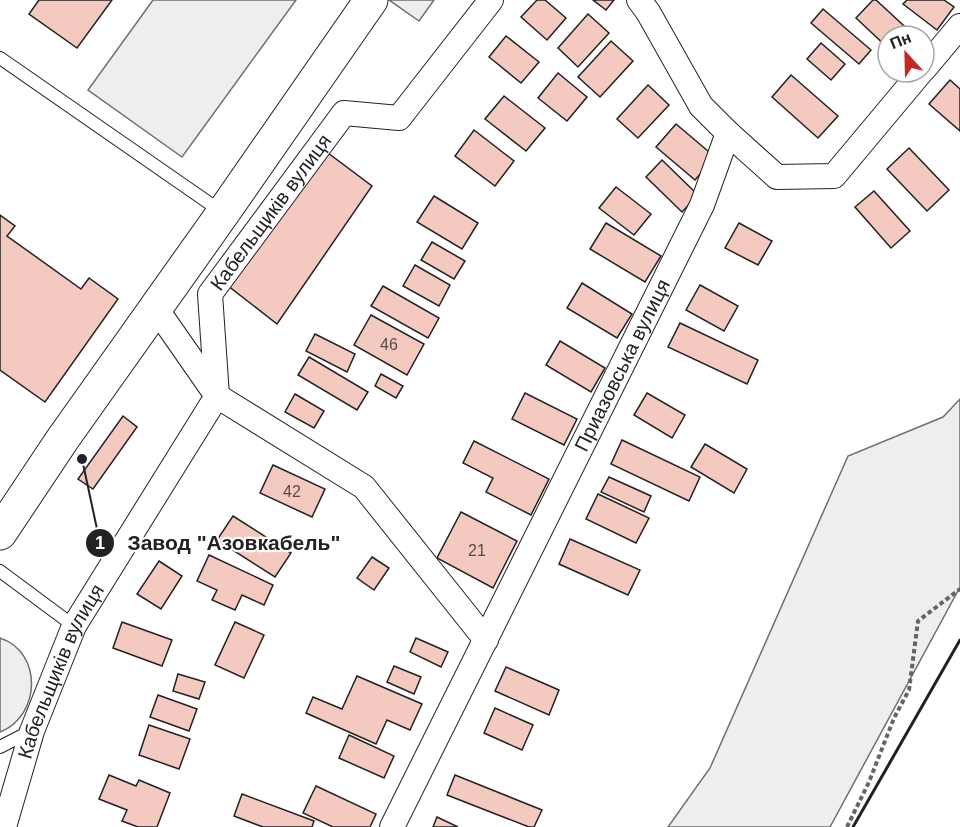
<svg xmlns="http://www.w3.org/2000/svg" width="960" height="827" font-family="Arial,sans-serif">
<rect width="100%" height="100%" fill="#fff"/>
<g fill="#eee" stroke="#6f6f6f" stroke-width="1.5">
<polygon points="153,0 296,0 182,157 88,90"/>
<polygon points="389,0 434,0 419,21"/>
<polygon points="960,399 960,587 830,827 668,827 710,768 848,456 943,417"/>
<path d="M0,638C43,652 41,716 0,732Z"/>
</g>
<g fill="#f3c9c0" stroke="#222" stroke-width="1.5">
<polygon points="39,0 112,0 77,48 29,14"/>
<polygon points="537,0 545,0 566,18 547,40 521,17"/>
<polygon points="593,0 614,0 606,10"/>
<polygon points="873,0 876,0 915,36 888,36 888,48 856,18"/>
<polygon points="907,0 944,0 954,7 937,30 903,4"/>
<polygon points="823,9 871,50 859,64 811,23"/>
<polygon points="588,14 609,33 578,67 558,48"/>
<polygon points="506,36 539,62 521,83 489,57"/>
<polygon points="611,41 633,61 600,97 578,77"/>
<polygon points="821,43 845,64 831,80 807,59"/>
<polygon points="558,73 587,97 567,121 538,98"/>
<polygon points="791,75 838,116 818,138 772,97"/>
<polygon points="950,80 960,89 960,131 929,104"/>
<polygon points="648,85 669,105 638,138 617,119"/>
<polygon points="504,96 545,128 526,151 485,119"/>
<polygon points="676,124 715,157 695,180 656,147"/>
<polygon points="474,130 514,161 495,186 455,156"/>
<polygon points="909,148 949,190 927,211 887,169"/>
<polygon points="324,150 372,186 277,324 227,285"/>
<polygon points="662,160 698,195 682,212 646,177"/>
<polygon points="616,187 651,214 634,235 599,208"/>
<polygon points="874,191 910,231 891,248 855,207"/>
<polygon points="434,196 478,223 462,249 417,222"/>
<polygon points="0,215 15,226 7,236 81,289 89,278 118,299 45,402 0,370"/>
<polygon points="606,223 661,256 645,282 590,249"/>
<polygon points="739,223 772,241 758,265 725,248"/>
<polygon points="432,242 465,261 454,279 421,260"/>
<polygon points="415,265 450,285 439,306 403,286"/>
<polygon points="582,283 632,314 617,338 567,308"/>
<polygon points="700,285 738,306 724,331 686,310"/>
<polygon points="383,286 439,318 428,338 371,306"/>
<polygon points="371,315 424,344 407,375 354,345"/>
<polygon points="680,323 758,360 747,384 668,347"/>
<polygon points="315,334 355,354 347,372 306,351"/>
<polygon points="560,341 605,368 591,392 546,365"/>
<polygon points="309,357 368,392 357,410 298,375"/>
<polygon points="381,374 403,386 396,398 375,386"/>
<polygon points="525,393 577,419 564,445 512,419"/>
<polygon points="647,393 685,415 672,438 634,415"/>
<polygon points="295,394 324,411 314,428 285,412"/>
<polygon points="123,416 137,427 93,489 78,479"/>
<polygon points="622,440 700,477 689,501 611,464"/>
<polygon points="474,441 549,479 531,515 486,492 493,478 463,463"/>
<polygon points="705,444 747,469 734,493 691,467"/>
<polygon points="273,465 325,489 312,517 260,493"/>
<polygon points="609,477 651,496 644,512 601,492"/>
<polygon points="598,494 649,518 636,543 586,519"/>
<polygon points="461,512 517,541 493,588 437,558"/>
<polygon points="233,516 291,553 275,577 217,540"/>
<polygon points="570,539 640,570 628,595 559,564"/>
<polygon points="209,555 273,585 264,605 242,595 235,610 212,600 217,590 197,581"/>
<polygon points="372,557 389,568 374,590 357,578"/>
<polygon points="159,561 182,576 161,609 137,594"/>
<polygon points="122,622 172,640 162,666 113,648"/>
<polygon points="235,622 264,635 244,678 215,665"/>
<polygon points="416,638 448,652 441,667 410,652"/>
<polygon points="394,666 421,677 414,694 387,682"/>
<polygon points="506,667 559,690 549,715 495,691"/>
<polygon points="178,674 205,682 199,699 173,691"/>
<polygon points="357,676 422,704 410,730 387,720 376,744 306,713 313,697 342,709"/>
<polygon points="158,695 197,709 189,731 150,717"/>
<polygon points="495,708 533,725 522,750 484,733"/>
<polygon points="149,725 190,739 179,769 139,755"/>
<polygon points="349,735 394,756 384,778 339,758"/>
<polygon points="109,775 136,786 139,780 170,793 157,827 138,827 122,821 127,810 99,799"/>
<polygon points="455,775 542,810 534,827 529,827 447,795"/>
<polygon points="316,786 376,814 370,827 333,827 303,813"/>
<polygon points="242,794 314,821 312,827 263,827 234,816"/>
<polygon points="437,817 458,827 433,827"/>
</g>
<g fill="none" stroke-linecap="round" stroke-linejoin="round">
<g stroke="#222" stroke-width="14">
<g id="lane">
<polyline points="0,58 222,212"/>
<polyline points="0,571 74,626"/>
<polyline points="0,747 31,731"/>
</g>
</g>
<g stroke="#222" stroke-width="26">
<g id="street">
<polyline points="639,0 648,12 701,106 728,133"/>
<polyline points="924,69 960,26"/>
<polyline points="155,307 217,396 364,487 486,640"/>
<path id="s1" d="M4,827L32,731L74,626L217,396L210,294L344,113L399,118L491,0"/>
<path id="s2" d="M392,827L702,205L728,133L777,177L834,176L921,72"/>
</g>
</g>
<g stroke="#222" stroke-width="35">
<polyline id="secondary" points="0,533 62,440 223,213 371,0"/>
</g>
<polyline stroke="#646464" stroke-width="4" stroke-dasharray="4.5 3" stroke-linecap="butt" points="847,827 869,782 894,718 909,690 918,621 960,589"/>
<use href="#lane" stroke="#fff" stroke-width="12"/>
<use href="#street" stroke="#fff" stroke-width="24"/>
<use href="#secondary" stroke="#fff" stroke-width="33"/>
<polyline stroke="#222" stroke-width="3" points="853,827 960,640"/>
</g>
<g text-anchor="middle" stroke-width="4.5" stroke-linejoin="round" paint-order="stroke">
<g font-size="16" fill="#564c4a">
<text x="389" y="350">46</text>
<text x="292" y="497">42</text>
<text x="477" y="556">21</text>
</g>
<g font-size="20" fill="#222" stroke="#fff">
<text dy="7" stroke="none"><textPath href="#s1" startOffset="688">Кабельщиків вулиця</textPath></text>
<text dy="7" stroke="none"><textPath href="#s2" startOffset="516">Приазовська вулиця</textPath></text>
<text dy="7" stroke="none"><textPath href="#s1" startOffset="166">Кабельщиків вулиця</textPath></text>
</g>
</g>
<path fill="none" stroke="#222" stroke-width="2" d="M82 459L100 543"/>
<g fill="#222" stroke="#fff" stroke-width="2">
<circle cx="82" cy="459" r="6"/>
<circle cx="100" cy="543" r="15"/>
</g>
<g font-size="18" text-anchor="middle" font-weight="bold" fill="#fff">
<text x="100" y="549">1</text>
</g>
<g font-size="21" text-anchor="middle" font-weight="bold" fill="#222" stroke="#fff" stroke-width="4.5" stroke-linejoin="round" paint-order="stroke">
<text x="234" y="550">Завод "Азовкабель"</text>
</g>
<g transform="translate(906 54) rotate(338)"><circle r="28" fill="#ffffff" stroke="#a7a7a7" stroke-width="1.5"/>
<path d="M0-4.5L10 22L0 15L-10 22Z" fill="#c62828"/>
<text y="-9" font-size="16" font-weight="bold" text-anchor="middle" fill="#222222">Пн</text>
</g>
</svg>
